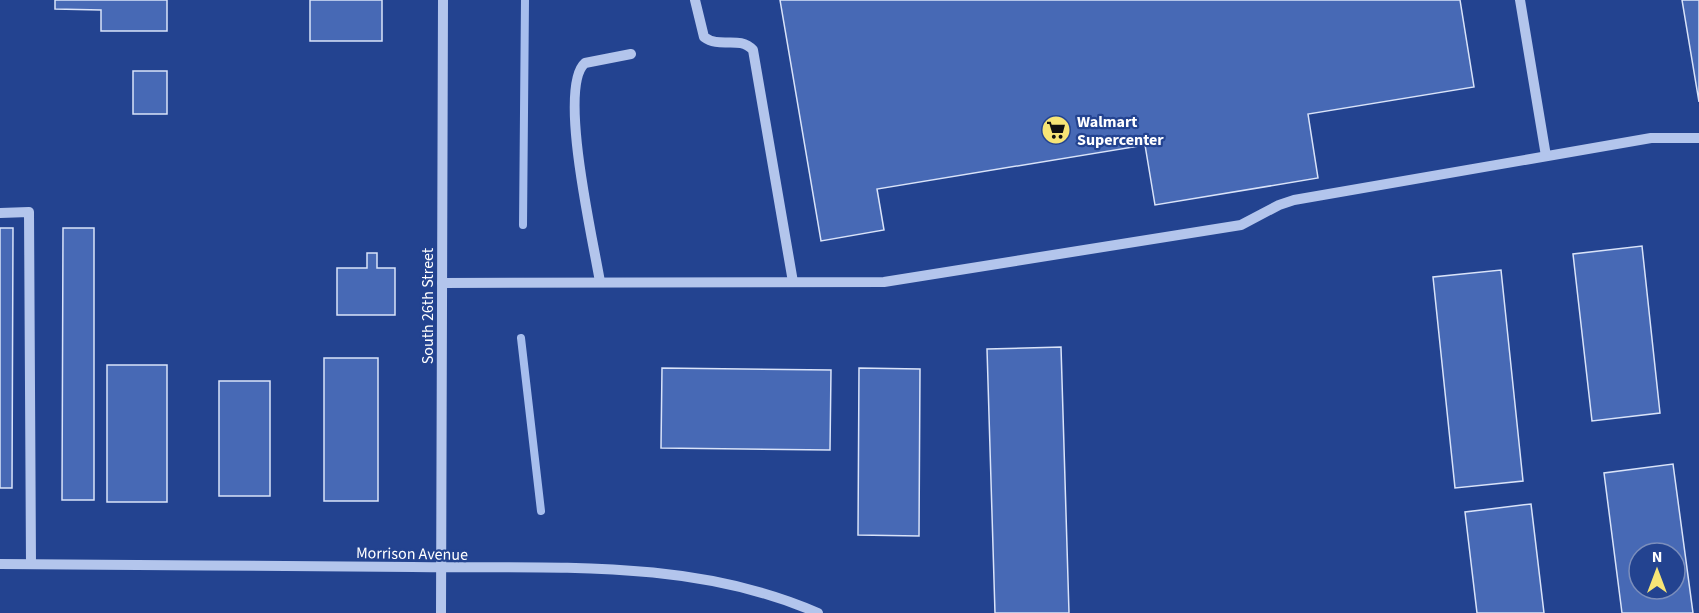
<svg xmlns="http://www.w3.org/2000/svg" width="1699" height="613" font-family="'Source Sans 3',sans-serif">
<rect width="100%" height="100%" fill="#234390"/>
<g fill="none" stroke-linecap="round" stroke-linejoin="round">
<g stroke="#a7beed" stroke-width="8">
<polyline points="523,225 525,0"/>
<polyline points="521,338 541,511"/>
</g>
</g>
<g fill="#4769b5" stroke="#d9e3f9" stroke-width="1.5" fill-rule="evenodd">
<polygon points="55,0 167,0 167,31 101,31 101,10 55,9"/>
<rect x="310" y="0" width="72" height="41"/>
<polygon points="780,0 1460,0 1474,87 1308,114 1318,178 1155,205 1145,145 877,189 884,230 821,241"/>
<polygon points="1682,0 1699,0 1699,102"/>
<rect x="133" y="71" width="34" height="43"/>
<polygon points="0,228 13,228 12,488 0,488"/>
<polygon points="63,228 94,228 94,500 62,500"/>
<polygon points="1642,246 1660,413 1592,421 1573,254"/>
<polygon points="367,253 377,253 377,268 395,268 395,315 337,315 337,268 367,268"/>
<polygon points="1501,270 1523,481 1455,488 1433,277"/>
<polygon points="1061,347 1069,613 995,613 987,349"/>
<rect x="324" y="358" width="54" height="143"/>
<rect x="107" y="365" width="60" height="137"/>
<polygon points="662,368 831,370 830,450 661,448"/>
<polygon points="859,368 920,369 919,536 858,535"/>
<rect x="219" y="381" width="51" height="115"/>
<path d="M1673,464L1693,613H1622L1604,473ZM1639,553H1675V589H1639Z"/>
<polygon points="1531,504 1544,613 1477,613 1465,512"/>
</g>
<g fill="none" stroke-linecap="round" stroke-linejoin="round">
<g stroke="#b3c5ec" stroke-width="10">
<path d="M695,0L704,37C720,49 739,35 753,50L793,282"/>
<polyline points="1520,0 1546,156"/>
<polyline points="0,213 29,212 31,564"/>
<path d="M600,282C594,244 557,87 585,63L631,54"/>
<polyline points="442,283 884,282 1241,225 1279,205 1294,200 1651,138 1699,138"/>
<path d="M0,564C137,565 275,566 412,567C547,569 691,557 818,613"/>
<polyline points="441,613 443,0"/>
</g>
</g>
<defs>
<g id="supermarket-disc" transform="scale(1.5)"><circle r="9.5" fill="#f7e576" stroke="#234390"/><path d="M-6-5.5h2.5l.6 2H6L4.5 2H-2.5L-4.4-4H-6ZM-1.5 3.2a1.3 1.3 0 1 0 .1 0ZM3 3.2a1.3 1.3 0 1 0 .1 0Z" fill="#111"/></g>
</defs>
<g fill-rule="evenodd">
<use href="#supermarket-disc" x="1056" y="130"/>
</g>
<g text-anchor="middle" stroke-width="4.5" stroke-linejoin="round" paint-order="stroke">
<g font-size="16" font-weight="bold" fill="#fff" stroke="#234390" text-anchor="start">
<text x="1077" y="127">Walmart<tspan x="1077" dy="18">Supercenter</tspan></text>
</g>
<g font-size="16" fill="#fff" stroke="#234390">
<text transform="translate(427 306) rotate(-90)" y="6">South 26th Street</text>
<text transform="translate(412 553) rotate(1)" y="6">Morrison Avenue</text>
</g>
</g>
<g transform="translate(1657 571)"><circle r="28" fill="#234390" stroke="#7b8ebc" stroke-width="1.5"/>
<path d="M0-4.5L10 22L0 15L-10 22Z" fill="#f7e576"/>
<text y="-9" font-size="16" font-weight="bold" text-anchor="middle" fill="#ffffff">N</text>
</g>
</svg>
